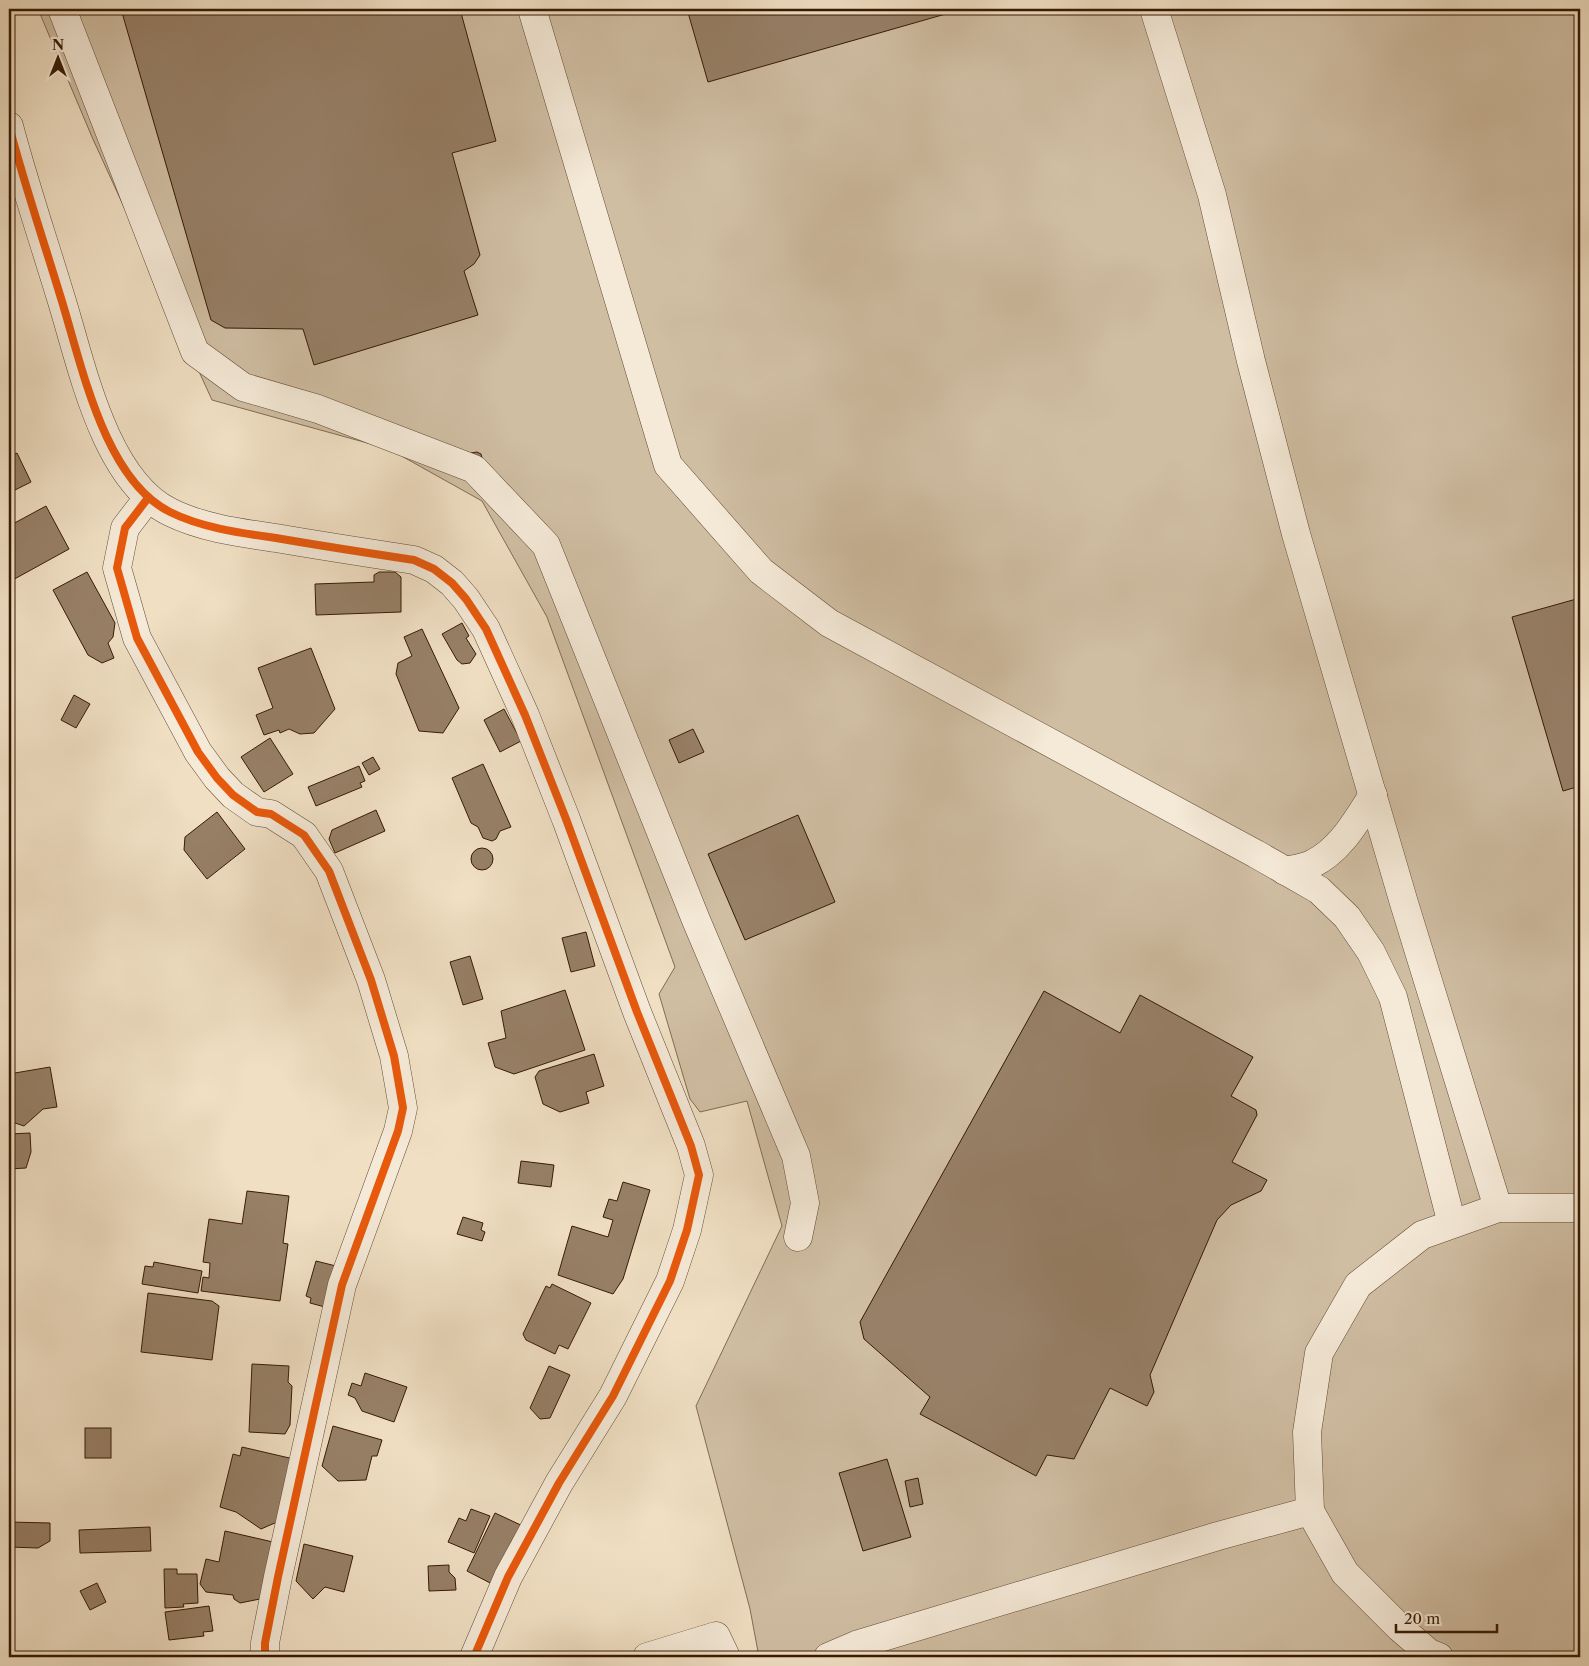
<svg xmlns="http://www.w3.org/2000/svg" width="1589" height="1666" font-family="'Libre Caslon Text',serif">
<rect width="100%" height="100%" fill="#f0dfc3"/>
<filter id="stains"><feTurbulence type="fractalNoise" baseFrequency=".004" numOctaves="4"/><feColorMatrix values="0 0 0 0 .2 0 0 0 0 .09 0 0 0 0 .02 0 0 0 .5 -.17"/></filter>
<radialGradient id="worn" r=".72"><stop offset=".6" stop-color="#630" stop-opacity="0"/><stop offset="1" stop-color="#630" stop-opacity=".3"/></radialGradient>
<polygon fill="#d0bea3" stroke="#836c54" points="38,9 1580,9 1580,1657 759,1657 750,1609 696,1406 782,1226 747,1101 700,1112 690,1099 659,994 675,967 547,617 482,501 389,449 212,400 92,137"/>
<g fill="#978067" stroke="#361a04">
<polygon points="121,9 460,9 496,141 452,153 480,255 474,264 464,271 478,315 314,365 303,329 225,328 211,320"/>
<polygon points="687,9 963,9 708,82"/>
<polygon points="477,452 481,454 482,458 471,453"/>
<polygon points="17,453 31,482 9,493 9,457"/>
<polygon points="46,506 69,549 9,582 9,526"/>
<polygon points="87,572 115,623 113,637 108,643 114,658 102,663 88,655 53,590"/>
<polygon points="379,572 395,572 401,577 401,612 316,615 315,584 374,582 374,575"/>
<polygon points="1580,598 1580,786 1563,791 1512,617"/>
<polygon points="462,623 469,636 466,638 476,654 470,663 462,664 457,660 442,634"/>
<polygon points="422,629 459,708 443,733 419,731 396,674 398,663 412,656 404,637"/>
<polygon points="311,648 335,709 314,733 300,734 289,729 280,733 279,730 264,735 256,715 273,708 258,668"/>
<polygon points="74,695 90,704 76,728 61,720"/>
<polygon points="504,709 521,741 500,752 484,720"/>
<polygon points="693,729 704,752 679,763 669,740"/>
<polygon points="270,738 293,774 264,792 241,757"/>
<polygon points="373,757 380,769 369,775 362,763"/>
<polygon points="483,764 511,827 500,831 496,839 492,841 483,838 478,827 471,823 452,778"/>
<polygon points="359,766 365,781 360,783 362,787 316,806 308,787"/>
<polygon points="376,810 385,831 335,853 329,839 332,830"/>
<polygon points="217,812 245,849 207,879 184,850 185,837"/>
<polygon points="798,815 835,902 745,940 708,854"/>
<circle cx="482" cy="859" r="11"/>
<polygon points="586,932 595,966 571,972 562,938"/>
<polygon points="470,956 483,999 463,1005 450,962"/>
<polygon points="565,990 585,1050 514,1074 495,1067 488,1043 506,1038 501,1011"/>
<polygon points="1044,991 1120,1033 1140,995 1253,1057 1231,1096 1256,1110 1257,1115 1232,1162 1267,1180 1261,1191 1231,1205 1217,1220 1150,1375 1154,1392 1147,1406 1110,1388 1074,1459 1047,1455 1036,1476 920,1414 930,1397 864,1339 860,1322"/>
<polygon points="594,1054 604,1086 586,1092 589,1103 560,1112 543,1104 535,1077 539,1071"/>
<polygon points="50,1067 57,1107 43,1109 24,1126 9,1121 9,1074"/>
<polygon points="30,1133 31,1152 26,1168 9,1169 9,1134"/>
<polygon points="521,1161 554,1165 551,1187 518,1183"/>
<polygon points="623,1182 650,1190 623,1279 613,1294 558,1275 572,1226 608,1237 613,1220 603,1217 609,1199 617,1201"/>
<polygon points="247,1191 289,1196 283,1243 288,1244 280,1301 201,1291 203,1277 209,1278 210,1263 203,1262 209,1219 242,1224"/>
<polygon points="463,1217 483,1223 481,1230 485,1232 482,1241 457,1234"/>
<polygon points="316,1261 336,1266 325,1307 310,1303 311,1298 306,1296"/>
<polygon points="154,1262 202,1271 198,1293 142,1284 145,1266 153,1267"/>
<polygon points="552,1284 591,1303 568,1349 559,1345 555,1354 526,1340 523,1334 546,1286 550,1288"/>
<polygon points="148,1293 212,1301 219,1306 212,1360 141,1352"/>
<polygon points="252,1364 289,1366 288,1382 292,1386 290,1425 285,1434 249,1432"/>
<polygon points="549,1366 570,1375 550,1418 540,1419 530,1408"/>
<polygon points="365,1373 407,1387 394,1422 362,1411 355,1398 348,1395 352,1383 361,1386"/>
<polygon points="333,1426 382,1440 377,1456 372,1456 366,1480 338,1481 322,1466"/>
<rect x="85" y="1428" width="26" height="30"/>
<polygon points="242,1447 298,1460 284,1519 261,1529 236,1512 220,1507 233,1454 240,1456"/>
<polygon points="887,1459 911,1537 863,1551 839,1473"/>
<polygon points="918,1478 923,1504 910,1507 905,1481"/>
<polygon points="471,1509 490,1516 474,1553 448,1542 459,1518 466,1521"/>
<polygon points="495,1513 525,1527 496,1586 467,1571"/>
<polygon points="9,1522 50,1523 50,1541 38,1548 9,1547"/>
<polygon points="150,1527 151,1551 80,1553 79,1530"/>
<polygon points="225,1531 273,1542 260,1599 240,1603 234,1599 233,1595 206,1592 200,1584 206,1559 219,1562"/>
<polygon points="304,1544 353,1556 344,1592 325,1587 313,1599 296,1581"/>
<polygon points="449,1565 449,1572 455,1578 456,1590 429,1591 428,1566"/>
<polygon points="164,1569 177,1569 177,1574 197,1574 198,1603 183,1604 184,1607 165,1608"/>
<polygon points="97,1583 106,1602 90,1610 80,1591"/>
<polygon points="209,1606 213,1631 203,1632 204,1636 169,1640 165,1612"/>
</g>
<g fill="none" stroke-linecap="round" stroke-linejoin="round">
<g stroke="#644b34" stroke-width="29">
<g id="minor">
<polyline points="62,9 195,352 243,387 318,409 474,469 546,545 696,920 796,1156 805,1203 798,1237"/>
<polyline points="532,9 668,465 761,571 829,623 1256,854 1319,890 1347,917 1371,952 1393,997 1452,1224"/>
<polyline points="1154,9 1212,195 1251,361 1296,534 1404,903 1498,1208"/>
<path d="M9,126C24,183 43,239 60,295C81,361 103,479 170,512C202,528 241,533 276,538C322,546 368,553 414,560L434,569L452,583L466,599L486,629L525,715L566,819L637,1012L691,1146L699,1175L687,1230L670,1281L613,1396L559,1483L508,1577L474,1657"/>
<polyline points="148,498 125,528 117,568 137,638 198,752 217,778 233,795 257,812 271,814 304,835 329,871 371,980 394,1056 403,1108 398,1131 342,1285 278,1577 265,1643 265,1657"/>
<path d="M1285,871C1294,869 1304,868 1312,864C1340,851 1357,820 1373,795"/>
<polyline points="647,1657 716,1636 726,1657"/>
<polyline points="828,1657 856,1645 1218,1536 1310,1511"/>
<polyline points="1439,1657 1429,1653 1400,1628 1345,1573 1310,1511 1307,1432 1319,1353 1358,1285 1422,1235 1498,1208 1580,1208"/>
</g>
</g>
<use href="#minor" stroke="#f5ead8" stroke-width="28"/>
<g stroke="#f5ead8" stroke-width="11">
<g id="cycleway">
<path d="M9,126C24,183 43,239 60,295C81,361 103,479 170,512C202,528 241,533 276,538C322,546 368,553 414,560L434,569L452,583L466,599L486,629L525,715L566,819L637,1012L691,1146L699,1175L687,1230L670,1281L613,1396L559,1483L508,1577L474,1657"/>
<polyline points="148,498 125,528 117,568 137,638 198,752 217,778 233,795 257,812 271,814 304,835 329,871 371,980 394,1056 403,1108 398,1131 342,1285 278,1577 265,1643 265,1657"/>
</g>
</g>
<use href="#cycleway" stroke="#e8590c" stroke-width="8"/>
</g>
<rect width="1589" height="1666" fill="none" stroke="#f0dfc3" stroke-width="30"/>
<rect x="10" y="10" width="1569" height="1646" fill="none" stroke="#361a04" stroke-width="2.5"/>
<rect x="15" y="15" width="1559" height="1636" fill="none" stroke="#361a04"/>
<g transform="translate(58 58)" stroke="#f5ead8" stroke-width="4" paint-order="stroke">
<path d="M0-4L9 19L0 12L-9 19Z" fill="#361a04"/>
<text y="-8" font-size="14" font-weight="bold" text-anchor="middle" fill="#361a04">N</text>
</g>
<path d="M1396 1624v8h101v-8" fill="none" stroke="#361a04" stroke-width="2.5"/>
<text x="1404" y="1624" font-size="15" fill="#361a04" stroke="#f5ead8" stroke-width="4" paint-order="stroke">20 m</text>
<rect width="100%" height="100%" filter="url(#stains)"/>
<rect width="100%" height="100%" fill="url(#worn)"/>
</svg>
